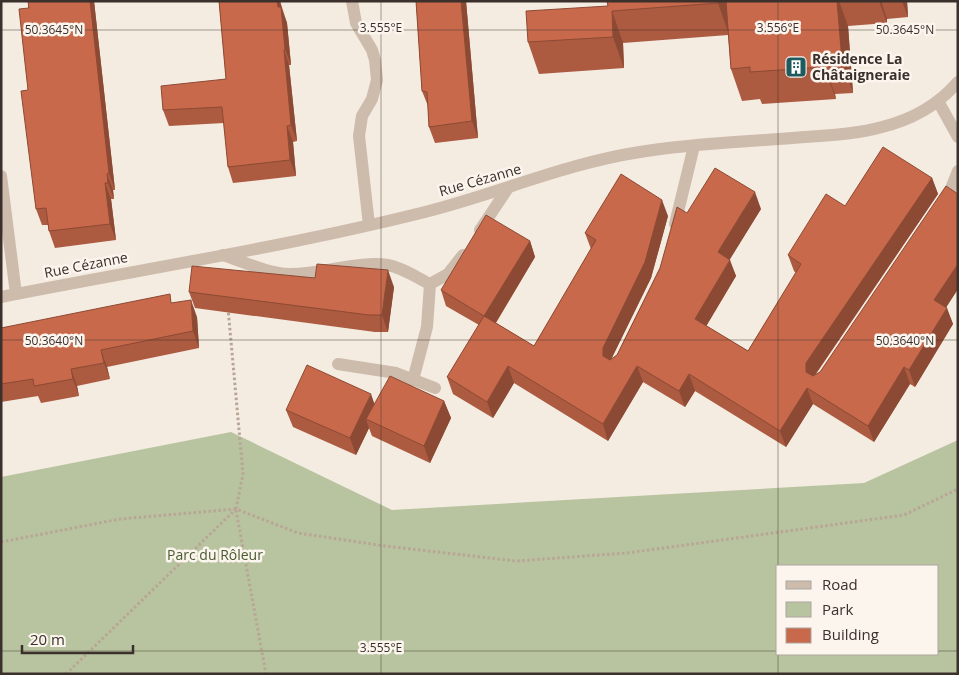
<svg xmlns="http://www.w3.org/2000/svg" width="959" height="675" font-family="'Open Sans',sans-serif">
<rect width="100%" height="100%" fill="#f4ebe1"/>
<path fill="#b8c4a0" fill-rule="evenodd" d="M231,432L392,510L864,483L958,440V674H1V477ZM778,566H938V654H778Z"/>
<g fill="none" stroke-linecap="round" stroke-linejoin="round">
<g stroke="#b9a596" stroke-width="3" stroke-dasharray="2.5 2.5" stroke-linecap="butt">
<polyline points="228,308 243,474 236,509 298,533 385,546 516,561 627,553 904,515 958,489"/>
<polyline points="236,510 266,674"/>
<polyline points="1,542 120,519 236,509"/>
<polyline points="66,674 235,510"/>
</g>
<g stroke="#cdbbac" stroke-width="12">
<polyline points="352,1 356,23 372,50 375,60 377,80 372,99 362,116 359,136 369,225"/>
<polyline points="938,101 958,137"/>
<polyline points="1,176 16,294"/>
<polyline points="943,203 950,191 958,171"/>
<polyline points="675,224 694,146"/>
<polyline points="480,230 508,188"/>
<path d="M223,255C244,262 267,273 289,274C320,275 359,260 388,265C403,268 416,277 430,284"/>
<path d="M1,297C143,269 285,247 425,212C497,194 567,163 640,152C694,143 749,142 804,137C830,135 857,134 882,127C911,120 938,105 958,82"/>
<polyline points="338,364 396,373 435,388"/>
<polyline points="413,380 427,327 430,284 448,274 463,255"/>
</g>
</g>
<g fill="#ac5a40">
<polygon points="28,1 94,1 115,190 113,190 114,199 111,199 116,240 55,248 49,231 48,225 42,225 36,209 28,90"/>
<polygon points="219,1 280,1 287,23 291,65 289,65 297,141 293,142 296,176 233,183 228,167 224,123 169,126 163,110 226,79"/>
<polygon points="416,1 466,1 478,138 435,143 429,127 428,106 422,91"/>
<polygon points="607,1 907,1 908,17 887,19 887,23 848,26 853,93 835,94 836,99 762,104 760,99 742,101 731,69 728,35 623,43 624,68 539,74 528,42 608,6"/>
<polygon points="932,178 938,194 816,374 820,372 958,194 958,289 946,307 953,324 915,387 910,384 874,442 813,404 786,447 695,391 685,407 643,382 608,441 514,383 493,418 453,394 447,377 479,325 446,306 441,290 530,241 535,257 496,323 534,346 591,249 585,233 668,216 651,278 611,359 617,355 687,213 761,209 729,260 736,276 706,326 748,351 796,273 794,271 788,255 845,206"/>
<polygon points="394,287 388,332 375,332 195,308 189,292"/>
<polygon points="173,303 197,317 199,348 107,367 110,379 77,386 79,396 41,403 38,396 1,402 1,328"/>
<polygon points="444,401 451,418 430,463 372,436 369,428 356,455 293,427 286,410 374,404"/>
</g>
<g fill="#8c4a34">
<polygon points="90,1 94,1 115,190 109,173"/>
<polygon points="277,1 280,1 282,10 281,7 287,23 291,65 285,49"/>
<polygon points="461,1 466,1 478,138 472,121"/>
<polygon points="718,1 727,1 729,35 718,3"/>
<polygon points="837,1 839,1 848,26 853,93 842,61"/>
<polygon points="879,1 881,1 887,19 887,23"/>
<polygon points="902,1 907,1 908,17"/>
<polygon points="612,11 623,43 624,68 613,37"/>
<polygon points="284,50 289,65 297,141 291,125"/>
<polygon points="823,62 835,94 836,99 824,67"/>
<polygon points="287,126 293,142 296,176 290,160"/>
<polygon points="107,174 113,190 114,199 108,183"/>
<polygon points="932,178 938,194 812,379 806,372 806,363"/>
<polygon points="105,183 111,199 116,240 110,224"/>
<polygon points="755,192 761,209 724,269 718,252"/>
<polygon points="662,200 668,216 651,278 609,364 603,356 603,348"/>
<polygon points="530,241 535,257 490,332 484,316"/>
<polygon points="730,260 736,276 701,335 695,319"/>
<polygon points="958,264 958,289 940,317 934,300"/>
<polygon points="388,270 394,287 388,332 382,315"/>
<polygon points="191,300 197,317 199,348 193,331"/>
<polygon points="947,308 953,324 915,387 909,370"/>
<polygon points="101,350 107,367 110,379 104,363"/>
<polygon points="508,366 514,383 493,418 487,402"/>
<polygon points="637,366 643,382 608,441 603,424"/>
<polygon points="904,367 910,384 874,442 868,426"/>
<polygon points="71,369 77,386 79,396 73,379"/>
<polygon points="689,374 695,391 685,407 679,391"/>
<polygon points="807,388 813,404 786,447 780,431"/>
<polygon points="371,394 377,411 366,419 369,428 356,455 350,438"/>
<polygon points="444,401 451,418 430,463 424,446"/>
</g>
<g fill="#c8694b" stroke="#8c4a34">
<polygon points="28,1 90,1 109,173 107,174 108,183 105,183 110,224 49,231 46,208 36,209 21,91 28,90 19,9 29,8"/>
<polygon points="219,1 277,1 278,7 281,7 285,49 284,50 291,125 287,126 290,160 228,167 222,107 163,110 161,86 226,79"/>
<polygon points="416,1 461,1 472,121 429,127 427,92 422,91"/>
<polygon points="607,1 718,1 718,3 612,11 613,37 528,42 526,11 608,6"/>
<polygon points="726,1 837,1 842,61 823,62 824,67 750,72 750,67 731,69"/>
<polygon points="883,147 932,178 806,363 806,372 813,376 820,372 946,186 958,194 958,264 934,300 947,308 909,370 904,367 868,426 807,388 780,431 689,374 679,391 637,366 603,424 508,366 487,402 447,377 484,316 534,346 596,240 585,233 621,174 662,200 645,262 603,348 603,356 610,360 617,355 660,268 677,207 687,213 715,168 755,192 718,252 730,260 695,319 748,351 801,264 788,255 826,194 845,206"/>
<polygon points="486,215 530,241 484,316 441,290"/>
<polygon points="317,264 388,270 382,315 369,315 189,292 192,266 315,278"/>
<polygon points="170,294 171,303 191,300 193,331 101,350 104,363 71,369 73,379 34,386 33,379 1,384 1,328"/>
<polygon points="307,365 371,394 350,438 286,410"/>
<polygon points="390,376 444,401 424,446 366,419"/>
</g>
<path fill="none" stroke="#3b302b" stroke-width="1" stroke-opacity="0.45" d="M381,1V674M778,1V566M1,30H958M1,340H958M1,651H778M938,651H958M778,654V674"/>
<defs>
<g id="building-square" transform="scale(1.125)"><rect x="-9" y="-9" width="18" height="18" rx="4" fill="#1f5a5e" stroke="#fbf5ee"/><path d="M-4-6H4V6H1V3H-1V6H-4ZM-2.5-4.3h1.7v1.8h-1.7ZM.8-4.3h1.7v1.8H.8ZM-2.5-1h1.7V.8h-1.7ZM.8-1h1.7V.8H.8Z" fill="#fff"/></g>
</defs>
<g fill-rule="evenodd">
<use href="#building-square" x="796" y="67"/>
</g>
<g text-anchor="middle" stroke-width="5" stroke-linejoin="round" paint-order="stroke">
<g font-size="14" font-weight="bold" fill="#3b302b" stroke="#fbf5ee" text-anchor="start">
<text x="812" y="64">Résidence La<tspan x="812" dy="16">Châtaigneraie</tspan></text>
</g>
<g font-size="14" fill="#3b302b" stroke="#fbf5ee">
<text transform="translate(480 180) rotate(-16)" y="5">Rue Cézanne</text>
<text transform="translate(86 265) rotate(-11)" y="5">Rue Cézanne</text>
</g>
<g font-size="14" fill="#4a5a2e" stroke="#fbf5ee">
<text x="215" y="560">Parc du Rôleur</text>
</g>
</g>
<g font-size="12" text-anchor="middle" fill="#3b302b" stroke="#fbf5ee" stroke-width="5" stroke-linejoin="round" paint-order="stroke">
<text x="381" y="32">3.555°E</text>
<text x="778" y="32">3.556°E</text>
<text x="54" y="34">50.3645°N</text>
<text x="905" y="34">50.3645°N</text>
<text x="54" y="345">50.3640°N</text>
<text x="905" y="345">50.3640°N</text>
<text x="381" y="652">3.555°E</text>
</g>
<rect width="959" height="675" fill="none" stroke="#3b302b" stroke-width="5"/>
<rect x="776" y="565" width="162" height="90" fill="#fbf5ee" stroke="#aea6a0"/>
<rect x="786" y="581" width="25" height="8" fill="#cdbbac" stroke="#aea6a0"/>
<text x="822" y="590" font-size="15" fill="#3b302b">Road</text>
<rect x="786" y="602" width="25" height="15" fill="#b8c4a0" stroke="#aea6a0"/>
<text x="822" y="615" font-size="15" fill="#3b302b">Park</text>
<rect x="786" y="628" width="25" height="15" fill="#c8694b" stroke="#aea6a0"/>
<text x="822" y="640" font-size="15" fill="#3b302b">Building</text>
<path d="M22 645v8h111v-8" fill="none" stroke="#3b302b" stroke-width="2.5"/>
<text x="30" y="645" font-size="15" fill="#3b302b" stroke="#fbf5ee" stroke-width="4" paint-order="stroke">20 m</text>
</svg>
